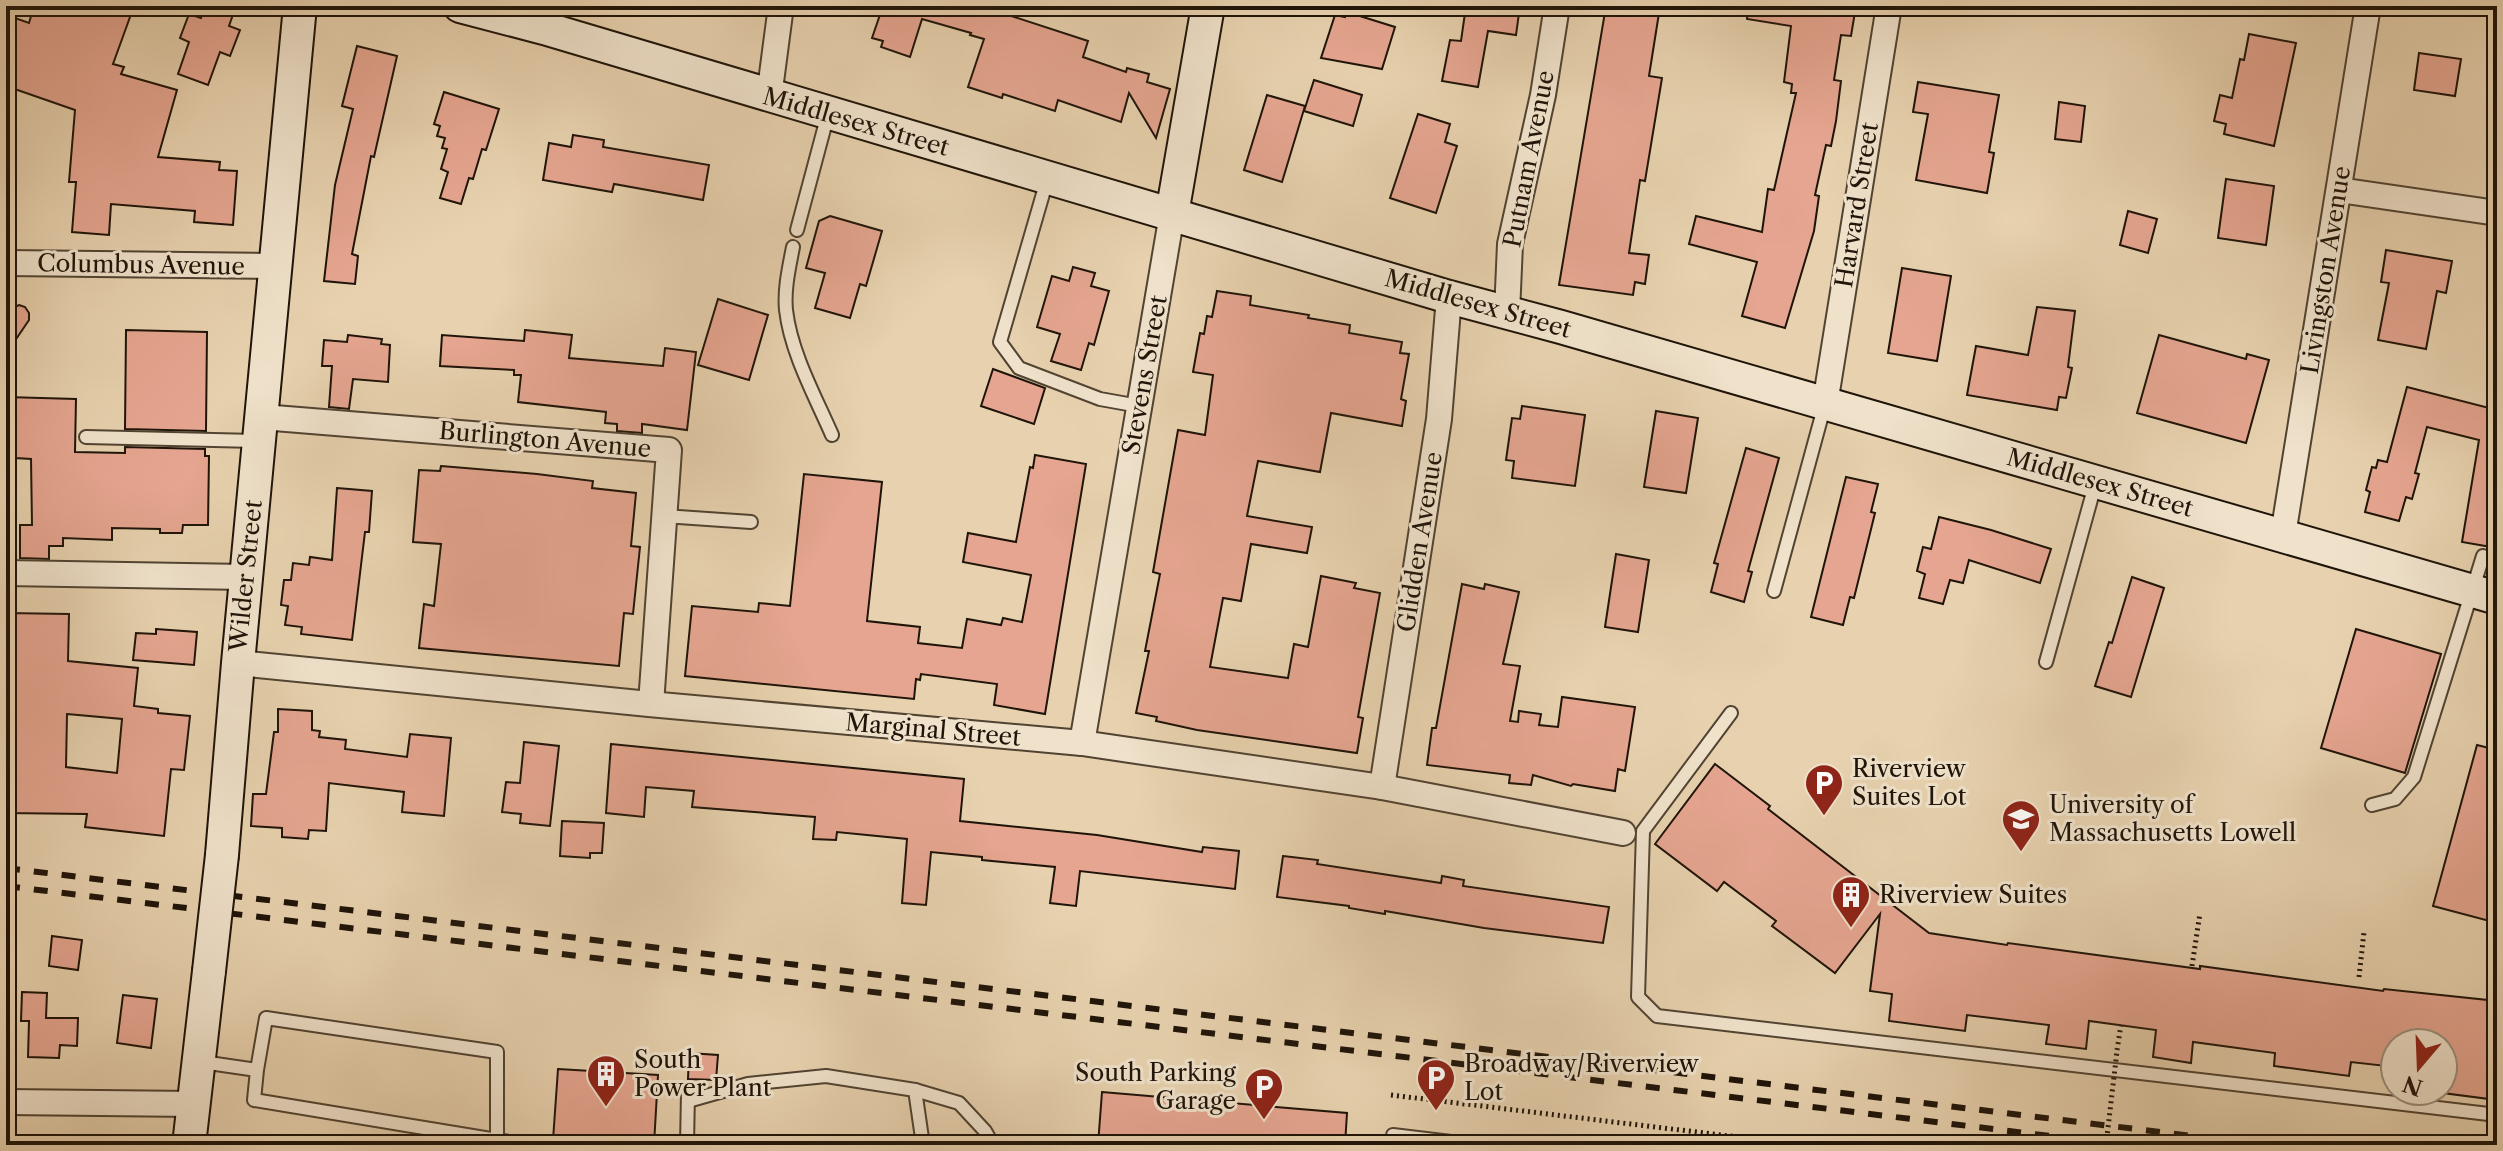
<svg xmlns="http://www.w3.org/2000/svg" width="2503" height="1151" font-family="'Libre Caslon Text',serif">
<rect width="100%" height="100%" fill="#e7d1ae"/>
<filter id="stains"><feTurbulence type="fractalNoise" baseFrequency=".0025" numOctaves="4"/><feColorMatrix values="0 0 0 0 .2 0 0 0 0 .09 0 0 0 0 .02 0 0 0 .5 -.17"/></filter>
<radialGradient id="worn" r=".72"><stop offset=".6" stop-color="#630" stop-opacity="0"/><stop offset="1" stop-color="#630" stop-opacity=".3"/></radialGradient>
<g fill="#e5a590" stroke="#1f1409" stroke-width="2" fill-rule="evenodd">
<polygon points="34,6 134,6 113,64 124,67 121,74 177,90 158,157 220,162 219,170 237,171 233,225 194,222 195,211 111,204 109,235 72,232 76,182 69,182 75,110 6,86 6,43 15,18 29,23"/>
<polygon points="205,6 236,6 229,26 240,30 230,56 220,52 208,85 178,74 189,42 180,38 189,14 201,18"/>
<polygon points="883,6 981,6 1088,41 1083,57 1126,72 1127,68 1149,74 1147,82 1170,89 1156,138 1129,93 1121,122 1058,100 1055,111 1003,94 1002,98 968,87 984,39 970,35 971,33 922,19 910,57 881,47 883,41 872,38"/>
<polygon points="1466,6 1520,6 1516,35 1488,31 1478,87 1442,81 1450,40 1461,41"/>
<polygon points="1606,6 1659,13 1649,76 1662,78 1645,181 1640,180 1629,253 1649,255 1645,284 1635,282 1633,295 1559,285"/>
<polygon points="1748,6 1856,6 1851,36 1841,35 1834,80 1841,81 1836,121 1831,146 1826,145 1815,195 1819,196 1814,231 1785,328 1742,316 1757,262 1689,244 1696,216 1762,232 1768,189 1774,190 1796,93 1791,93 1792,84 1784,82 1791,26 1747,19"/>
<polygon points="1347,12 1395,27 1382,69 1321,58 1335,15 1345,17"/>
<polygon points="2249,34 2296,43 2274,146 2224,134 2226,124 2214,121 2220,95 2232,98 2240,59 2244,60"/>
<polygon points="357,46 397,56 374,157 371,156 352,254 358,256 355,284 324,281 335,185 353,109 342,106"/>
<polygon points="2419,53 2461,59 2455,96 2414,90"/>
<polygon points="1314,80 1362,95 1353,126 1304,111"/>
<polygon points="1918,82 1999,95 1989,152 1994,153 1987,193 1916,180 1928,114 1913,112"/>
<polygon points="444,92 499,109 486,150 482,149 473,179 469,178 461,204 440,198 448,172 441,169 447,149 442,148 445,138 437,136 440,126 434,124"/>
<polygon points="1267,95 1305,106 1282,182 1244,170"/>
<polygon points="2059,102 2085,106 2081,142 2055,139"/>
<polygon points="1418,114 1450,124 1445,142 1457,146 1436,213 1390,198"/>
<polygon points="573,135 604,140 603,147 709,165 703,200 614,184 612,192 543,180 549,143 571,147"/>
<polygon points="2226,179 2274,186 2266,245 2218,238"/>
<polygon points="2128,211 2157,219 2148,253 2120,245"/>
<polygon points="830,216 882,231 866,286 860,284 850,318 815,308 825,273 806,268 819,221"/>
<polygon points="2386,250 2452,261 2446,293 2437,291 2426,349 2378,340 2389,283 2381,282"/>
<polygon points="1073,267 1095,273 1091,286 1109,291 1094,345 1089,343 1081,370 1051,361 1060,334 1037,327 1052,276 1069,281"/>
<polygon points="1902,268 1951,276 1937,361 1888,353"/>
<polygon points="1217,291 1251,296 1250,305 1309,315 1308,318 1350,325 1349,333 1402,342 1400,353 1409,354 1401,399 1406,401 1402,426 1331,413 1320,472 1258,461 1247,516 1312,527 1307,553 1251,544 1241,601 1223,598 1210,667 1288,678 1294,644 1308,647 1321,576 1356,583 1354,588 1380,593 1358,717 1363,718 1357,753 1197,730 1156,721 1157,717 1136,713 1149,651 1145,651 1160,574 1153,572 1178,430 1205,435 1213,375 1193,372 1200,333 1204,334 1207,316 1212,317"/>
<polygon points="718,299 768,315 749,380 698,365"/>
<polygon points="19,305 25,307 29,313 29,320 6,354 6,311"/>
<polygon points="2037,307 2075,311 2068,367 2072,368 2066,398 2059,397 2057,410 1967,395 1976,346 2028,355"/>
<polygon points="126,330 207,332 206,431 125,429"/>
<polygon points="525,330 572,335 569,358 663,366 665,348 696,352 687,430 642,424 642,433 617,431 617,424 605,423 606,412 518,402 521,375 514,375 514,370 440,366 442,335 524,341"/>
<polygon points="348,335 382,339 381,344 390,345 388,382 353,379 349,409 329,407 332,366 322,366 324,340 347,342"/>
<polygon points="2159,335 2246,359 2247,354 2269,360 2246,443 2137,413"/>
<polygon points="993,369 1045,388 1034,424 981,406"/>
<polygon points="2407,387 2497,410 2497,548 2462,542 2479,440 2427,427 2415,473 2419,474 2412,499 2406,497 2399,521 2365,512 2370,492 2366,490 2372,467 2376,468 2378,460 2387,462"/>
<polygon points="6,397 76,399 75,452 125,453 125,447 205,449 205,456 209,456 208,525 183,525 182,533 160,533 160,529 112,528 112,540 63,538 63,546 49,546 49,559 20,558 20,525 32,525 31,459 15,458 16,423 6,423"/>
<polygon points="1522,406 1585,415 1575,486 1512,478 1514,461 1506,460 1512,418 1520,419"/>
<polygon points="1656,411 1698,418 1686,493 1644,487"/>
<polygon points="1746,448 1779,458 1748,571 1752,572 1744,602 1711,592 1718,564 1714,563"/>
<polygon points="1035,455 1086,464 1045,714 994,705 997,684 921,674 920,680 916,679 914,699 685,676 692,606 758,612 759,603 790,606 804,474 882,482 867,621 920,627 918,643 962,648 967,619 1001,625 1003,618 1022,622 1031,575 963,562 968,533 1016,542 1030,467 1033,468"/>
<polygon points="441,466 537,474 593,481 592,488 636,493 631,546 640,547 633,614 624,613 619,666 419,648 424,604 434,606 441,544 413,542 419,470 440,471"/>
<polygon points="1846,477 1878,484 1871,512 1875,513 1854,598 1850,597 1843,625 1811,617"/>
<polygon points="337,488 372,491 369,532 365,532 352,640 301,634 302,627 285,625 288,606 281,605 284,580 291,580 293,563 309,565 310,557 332,560"/>
<polygon points="1939,517 1991,530 2051,549 2040,583 1969,560 1963,583 1950,580 1943,604 1919,598 1925,574 1917,571 1923,547 1931,549"/>
<polygon points="1616,554 1649,560 1638,632 1605,627"/>
<polygon points="2132,577 2164,588 2131,697 2095,686 2109,642 2112,643"/>
<polygon points="1462,584 1484,589 1485,584 1519,592 1503,664 1520,666 1510,721 1518,722 1519,711 1541,714 1539,725 1558,727 1562,697 1635,707 1625,771 1618,769 1615,791 1573,784 1571,786 1533,775 1531,785 1509,783 1510,775 1427,765 1432,728 1436,728"/>
<path d="M6,613L69,614L68,661L138,668L134,706L158,709V713L190,716L184,770L171,769L164,836L85,827L87,814L6,813ZM67,714L122,719L117,773L66,767Z"/>
<polygon points="156,629 197,632 194,665 133,660 136,633 156,634"/>
<polygon points="2356,629 2441,654 2405,773 2321,748"/>
<polygon points="278,709 312,711 312,730 320,731 319,737 346,740 345,749 407,757 410,734 451,738 444,816 402,812 404,792 329,783 326,831 309,830 308,839 282,837 282,828 251,826 253,794 266,794 274,732 278,732"/>
<polygon points="524,742 559,746 550,826 520,823 521,814 502,812 506,782 520,783"/>
<polygon points="611,744 964,779 960,821 1097,835 1202,852 1203,847 1239,851 1235,889 1080,871 1076,906 1050,903 1055,867 982,860 982,857 931,852 926,905 902,903 907,839 837,832 836,840 813,839 815,817 692,807 694,791 646,787 644,817 606,813"/>
<polygon points="2477,745 2497,750 2497,923 2433,906"/>
<polygon points="1715,764 1770,806 1768,809 1929,933 2007,945 2008,943 2200,969 2200,966 2383,991 2384,989 2497,1001 2497,1100 2443,1093 2443,1043 2395,1043 2395,1067 2351,1062 2349,1076 2274,1066 2275,1053 2193,1042 2191,1063 2153,1057 2156,1030 2089,1021 2086,1049 2046,1044 2049,1025 1967,1015 1965,1031 1889,1021 1892,994 1870,991 1880,914 1835,973 1772,926 1776,921 1724,882 1717,891 1655,844"/>
<polygon points="562,821 604,823 602,853 590,853 590,858 560,856"/>
<polygon points="1283,856 1318,860 1317,864 1441,883 1442,876 1464,880 1463,886 1609,907 1603,943 1484,928 1385,911 1385,914 1349,908 1349,906 1277,897"/>
<polygon points="52,936 82,940 78,970 49,966"/>
<polygon points="22,992 47,993 46,1018 78,1018 77,1046 60,1045 59,1058 28,1057 29,1021 21,1021"/>
<polygon points="123,995 157,999 151,1048 117,1043"/>
<polygon points="689,1053 718,1055 716,1080 688,1079"/>
<polygon points="558,1069 658,1075 654,1145 582,1145 582,1142 553,1140"/>
<polygon points="1102,1092 1347,1113 1345,1145 1098,1145"/>
</g>
<g fill="none" stroke-linecap="round" stroke-linejoin="round">
<g stroke="#514332" stroke-width="16">
<g id="lane">
<polyline points="1047,180 1000,342 1019,368 1100,399 1139,406"/>
<polyline points="797,230 828,114"/>
<path d="M793,247C789,268 784,289 786,310C791,353 815,396 832,435"/>
<polyline points="86,437 256,441"/>
<polyline points="664,516 751,522"/>
<polyline points="1774,591 1825,404"/>
<polyline points="2046,662 2095,485"/>
<polyline points="1731,713 1643,831 1638,997 1657,1016 2497,1115"/>
<polyline points="2372,805 2395,799 2414,777 2483,556 2497,559"/>
<polyline points="202,1062 257,1070 254,1100 497,1140 497,1052 266,1018 257,1070"/>
<polyline points="915,1090 959,1103 985,1131 993,1145"/>
<polyline points="688,1101 748,1084 826,1076 915,1090 923,1145"/>
<polyline points="497,1140 528,1145"/>
<polyline points="687,1145 688,1092"/>
<polyline points="1392,1145 1393,1135 1476,1145"/>
</g>
</g>
<g stroke="#514332" stroke-width="28">
<g id="street">
<polyline points="769,97 781,6"/>
<polyline points="2339,190 2497,213"/>
<polyline points="6,263 277,266"/>
<polyline points="1507,313 1510,244 1543,95 1557,6"/>
<polyline points="1825,404 1889,6"/>
<polyline points="262,417 669,450 651,704"/>
<polyline points="2283,535 2368,6"/>
<polyline points="6,573 246,577"/>
<polyline points="238,663 649,704 1082,743 1382,787 1623,833"/>
<polyline points="1082,743 1172,214"/>
<polyline points="1382,787 1439,419 1449,297"/>
<polyline points="6,1102 194,1104"/>
</g>
</g>
<g stroke="#1f1409" stroke-width="36">
<g id="secondary">
<polyline points="460,6 544,28 1449,297 1561,327 2497,598"/>
<polyline points="1172,214 1208,6"/>
<polyline points="222,855 238,663 300,6"/>
<polyline points="189,1145 209,971"/>
</g>
</g>
<g stroke="#1f1409" stroke-width="5" stroke-dasharray="2 4" stroke-linecap="butt">
<polyline points="2192,966 2200,913"/>
<polyline points="2359,977 2364,932"/>
<polyline points="2117,1050 2121,1025"/>
<polyline points="1391,1095 1804,1145"/>
</g>
<use href="#lane" stroke="#efe1ca" stroke-width="12"/>
<use href="#street" stroke="#efe1ca" stroke-width="24"/>
<use href="#secondary" stroke="#efe1ca" stroke-width="32"/>
<g stroke="#1f1409" stroke-width="6" stroke-dasharray="14 14" stroke-linecap="butt">
<polyline points="6,868 2266,1145"/>
<polyline points="6,886 2124,1145"/>
</g>
<g stroke="#1f1409" stroke-width="36" stroke-linecap="butt">
<polyline id="secondary-bridge" points="209,971 222,855"/>
</g>
<polyline stroke="#1f1409" stroke-width="5" stroke-dasharray="2 4" stroke-linecap="butt" points="2106,1145 2117,1051"/>
<use href="#secondary-bridge" stroke="#efe1ca" stroke-width="32"/>
</g>
<defs>
<g id="parking-pin" transform="scale(2)"><path d="M0 17L-7.5 6A9.5 9.5 0 1 1 7.5 6Z" fill="#8f2418" stroke="#efe1ca"/><path d="M-3.5-5.5H1a3.5 3.5 0 0 1 0 7H-1V5.5H-3.5ZM-1-3.4V-.6H.8a1.4 1.4 0 0 0 0-2.8Z" fill="#fff"/></g>
<g id="university-pin" transform="scale(2)"><path d="M0 17L-7.5 6A9.5 9.5 0 1 1 7.5 6Z" fill="#8f2418" stroke="#efe1ca"/><path d="M0-5L7-2L0 1L-7-2ZM-4 1L0 2.5L4 1V4Q0 6-4 4Z" fill="#fff"/></g>
<g id="building-pin" transform="scale(2)"><path d="M0 17L-7.5 6A9.5 9.5 0 1 1 7.5 6Z" fill="#8f2418" stroke="#efe1ca"/><path d="M-4-6H4V6H1V3H-1V6H-4ZM-2.5-4.3h1.7v1.8h-1.7ZM.8-4.3h1.7v1.8H.8ZM-2.5-1h1.7V.8h-1.7ZM.8-1h1.7V.8H.8Z" fill="#fff"/></g>
</defs>
<g fill-rule="evenodd">
<use href="#parking-pin" x="1824" y="783"/>
<use href="#university-pin" x="2021" y="819"/>
<use href="#building-pin" x="1851" y="895"/>
<use href="#building-pin" x="606" y="1074"/>
<use href="#parking-pin" x="1436" y="1078"/>
<use href="#parking-pin" x="1264" y="1087"/>
</g>
<g text-anchor="middle" stroke-width="6" stroke-linejoin="round" paint-order="stroke">
<g font-size="24" fill="#1f1409" stroke="#efe1ca">
<text transform="translate(856 122) rotate(16)" y="8">Middlesex Street</text>
<text transform="translate(1529 159) rotate(-79)" y="8">Putnam Avenue</text>
<text transform="translate(1857 205) rotate(-81)" y="8">Harvard Street</text>
<text transform="translate(141 265) rotate(1)" y="8">Columbus Avenue</text>
<text transform="translate(2326 270) rotate(-81)" y="8">Livingston Avenue</text>
<text transform="translate(1478 304) rotate(16)" y="8">Middlesex Street</text>
<text transform="translate(1145 375) rotate(-80)" y="8">Stevens Street</text>
<text transform="translate(545 440) rotate(5)" y="8">Burlington Avenue</text>
<text transform="translate(2100 483) rotate(16)" y="8">Middlesex Street</text>
<text transform="translate(1420 542) rotate(-81)" y="8">Glidden Avenue</text>
<text transform="translate(246 576) rotate(-84)" y="8">Wilder Street</text>
<text transform="translate(933 730) rotate(5)" y="8">Marginal Street</text>
</g>
<g font-size="24" fill="#1f1409" stroke="#efe1ca" text-anchor="start">
<text x="1852" y="777">Riverview<tspan x="1852" dy="28">Suites Lot</tspan></text>
<text x="2049" y="813">University of<tspan x="2049" dy="28">Massachusetts Lowell</tspan></text>
<text x="1879" y="903">Riverview Suites</text>
<text x="634" y="1068">South<tspan x="634" dy="28">Power Plant</tspan></text>
<text x="1464" y="1072">Broadway/Riverview<tspan x="1464" dy="28">Lot</tspan></text>
<text x="1236" y="1081" text-anchor="end">South Parking<tspan x="1236" dy="28">Garage</tspan></text>
</g>
</g>
<rect width="2503" height="1151" fill="none" stroke="#e7d1ae" stroke-width="32"/>
<rect x="8" y="8" width="2487" height="1135" fill="none" stroke="#1f1409" stroke-width="4"/>
<rect x="16" y="16" width="2471" height="1119" fill="none" stroke="#1f1409" stroke-width="2"/>
<g transform="translate(2419 1067) rotate(199)"><circle r="38" fill="#efe1ca" stroke="#9c8f7d" stroke-width="2"/>
<path d="M0-6L14 30L0 20L-14 30Z" fill="#8f2418"/>
<text y="-12" font-size="22" font-weight="bold" text-anchor="middle" fill="#1f1409">N</text>
</g>
<rect width="100%" height="100%" filter="url(#stains)"/>
<rect width="100%" height="100%" fill="url(#worn)"/>
</svg>
